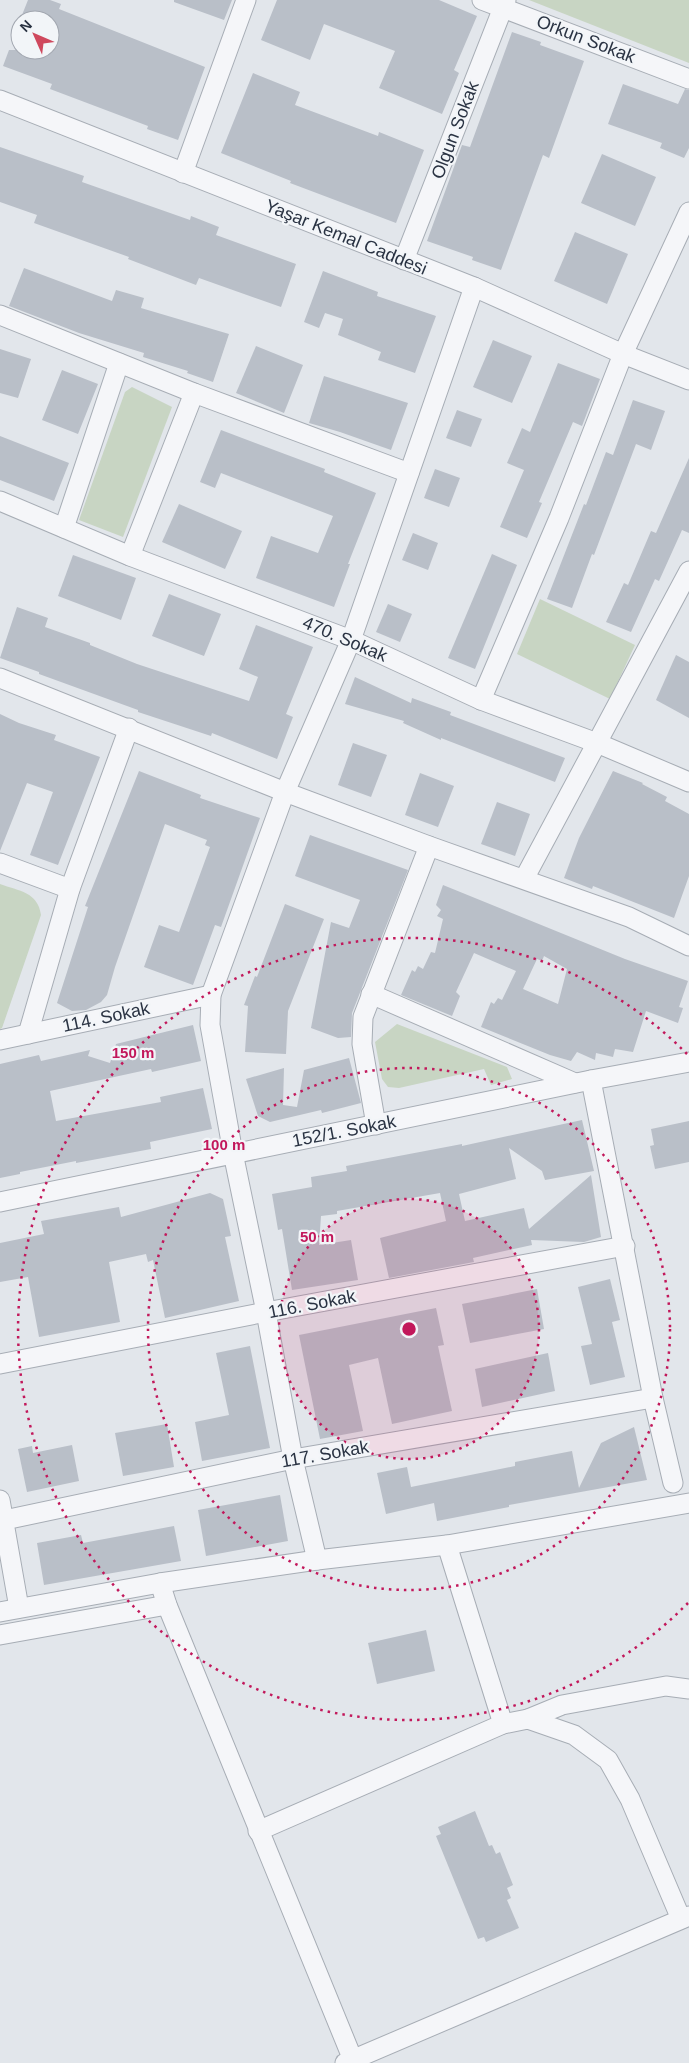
<svg xmlns="http://www.w3.org/2000/svg" width="689" height="2063" font-family="Helvetica,sans-serif">
<rect width="100%" height="100%" fill="#e2e6eb"/>
<g fill="#c8d5c3">
<polygon points="529,0 689,0 689,63"/>
<polygon points="132,387 172,407 123,537 79,520 125,392"/>
<polygon points="540,599 635,645 610,699 517,654"/>
<path d="M0,884C19,891 38,892 41,915L2,1028L0,1029Z"/>
<polygon points="397,1024 507,1067 512,1079 491,1085 484,1069 399,1088 388,1087 382,1079 375,1042"/>
</g>
<g fill="#b9bfc8" fill-rule="evenodd">
<polygon points="28,0 50,0 61,4 59,9 205,67 178,140 147,129 148,126 50,89 52,84 3,66 9,50 50,50 50,20 20,20"/>
<polygon points="174,0 232,0 224,20 174,2"/>
<polygon points="277,0 439,0 477,16 454,70 459,73 442,114 379,88 395,51 324,24 310,60 261,40"/>
<polygon points="512,32 541,42 540,45 584,61 549,158 543,155 501,270 472,260 473,257 427,241 462,145 470,147"/>
<polygon points="253,73 300,92 295,105 378,136 379,132 424,150 396,223 290,183 291,181 221,153"/>
<polygon points="623,84 678,104 685,89 689,90 689,148 684,158 660,148 662,143 608,124"/>
<polygon points="0,147 84,176 82,182 190,220 191,216 219,227 216,235 296,264 281,307 199,278 196,285 128,259 129,257 34,223 37,215 0,202"/>
<polygon points="602,154 656,177 635,226 581,203"/>
<polygon points="575,232 628,254 607,304 554,281"/>
<polygon points="24,268 112,301 116,290 144,298 141,308 229,334 213,382 187,373 188,371 143,357 144,353 79,333 9,306"/>
<polygon points="323,271 378,292 377,296 436,316 415,373 378,360 381,352 338,335 343,319 325,313 319,328 304,322"/>
<polygon points="493,340 532,356 512,403 473,387"/>
<polygon points="256,346 303,365 284,413 236,393"/>
<polygon points="0,349 31,359 18,398 0,393"/>
<polygon points="558,363 600,379 582,426 573,422 539,502 542,503 527,538 500,527 524,470 507,463 522,428 530,432"/>
<polygon points="62,370 98,384 78,434 42,420"/>
<polygon points="324,376 408,403 391,450 340,432 309,423"/>
<polygon points="633,400 665,411 651,450 636,444 594,555 592,554 572,608 547,599 584,504 586,505 606,452 613,455"/>
<polygon points="457,410 482,419 471,447 446,438"/>
<polygon points="221,430 325,469 324,472 376,493 348,564 350,564 334,607 256,578 271,536 318,553 333,516 221,473 215,488 200,482"/>
<polygon points="0,436 69,463 54,501 0,480"/>
<polygon points="689,458 689,533 682,530 659,581 655,579 631,632 606,622 624,583 628,585 651,531 656,533"/>
<polygon points="435,469 460,478 449,507 424,498"/>
<polygon points="179,504 242,531 225,569 162,542"/>
<polygon points="413,533 438,543 428,570 402,560"/>
<polygon points="492,554 517,565 475,669 448,658"/>
<polygon points="73,555 136,578 121,620 58,596"/>
<polygon points="169,594 221,614 204,656 152,636"/>
<polygon points="388,604 412,614 400,642 376,632"/>
<polygon points="17,607 48,618 45,627 90,643 90,645 137,664 249,701 258,677 239,669 256,625 313,647 286,714 293,717 277,759 212,733 211,736 138,712 138,710 39,674 39,672 0,658"/>
<polygon points="676,655 689,662 689,718 656,700"/>
<polygon points="355,677 411,703 412,698 451,712 450,715 565,758 555,782 441,738 441,740 403,723 404,721 345,704"/>
<polygon points="0,714 19,723 56,735 54,740 100,757 58,865 30,855 53,792 27,783 0,851"/>
<polygon points="353,743 387,755 371,797 338,785"/>
<polygon points="139,771 201,795 200,798 260,818 221,927 215,925 193,985 144,967 159,925 179,932 210,847 205,845 207,840 165,824 115,967 107,995 101,1002 86,1010 72,1011 57,1003 88,907 85,906"/>
<polygon points="613,771 643,783 642,784 667,797 665,801 689,814 689,876 674,918 593,886 592,889 564,878 579,838"/>
<polygon points="420,773 454,786 438,827 405,815"/>
<polygon points="497,802 530,814 515,856 481,844"/>
<polygon points="310,835 408,870 352,1013 351,1037 338,1038 311,1028 331,922 349,928 360,900 295,876"/>
<path d="M443,885L625,959L688,981L679,1007L683,1008L678,1023L646,1011L633,1052L615,1049L613,1057L596,1053L595,1060L577,1052L571,1061L550,1055L481,1027L491,1002L494,1004L498,998L502,1000L516,971L474,953L456,992L460,996L452,1016L401,995L412,970L415,972L418,966L423,969L431,952L435,953L443,919L437,916L441,910L436,905ZM544,956L567,969L558,1004L523,989L537,959L542,961Z"/>
<polygon points="285,904 324,919 288,1011 286,1054 245,1052 248,1006 244,1005 255,976 257,977"/>
<polygon points="193,1025 201,1061 152,1072 151,1069 50,1091 56,1121 161,1102 160,1097 203,1088 212,1129 150,1142 151,1149 76,1163 76,1161 20,1172 20,1174 0,1178 0,1064 39,1055 41,1061 90,1050 88,1056 110,1063 116,1044"/>
<polygon points="349,1058 361,1103 322,1113 321,1110 270,1122 258,1116 246,1079 284,1068 283,1105 297,1107 304,1070"/>
<polygon points="582,1120 594,1171 545,1180 542,1171 509,1148 516,1179 459,1194 465,1221 524,1208 529,1229 591,1175 601,1237 584,1242 531,1240 532,1245 473,1258 474,1262 389,1278 380,1238 446,1221 440,1193 337,1211 337,1214 321,1216 319,1245 351,1240 358,1280 292,1290 282,1229 278,1230 272,1194 312,1187 311,1177 347,1171 346,1166 462,1144 462,1146"/>
<polygon points="689,1121 689,1162 655,1169 650,1146 654,1145 651,1129"/>
<polygon points="210,1193 223,1199 231,1236 225,1237 239,1301 165,1318 153,1260 148,1262 146,1254 109,1262 120,1322 39,1337 28,1277 0,1282 0,1243 44,1234 41,1221 119,1207 121,1217"/>
<polygon points="610,1279 620,1320 612,1322 625,1377 590,1385 581,1346 592,1344 578,1287"/>
<polygon points="537,1289 544,1329 470,1343 462,1304"/>
<polygon points="436,1308 444,1345 438,1346 452,1411 392,1424 378,1358 349,1365 363,1431 320,1439 299,1335"/>
<polygon points="250,1346 270,1448 202,1461 195,1422 229,1415 216,1353"/>
<polygon points="548,1353 555,1391 482,1407 475,1369"/>
<polygon points="167,1424 174,1467 123,1476 115,1433"/>
<polygon points="634,1427 647,1480 509,1505 509,1507 437,1521 434,1503 386,1514 377,1473 407,1467 411,1487 515,1466 515,1462 572,1451 579,1488 601,1443"/>
<polygon points="72,1445 79,1481 27,1492 18,1449 32,1446 33,1453"/>
<polygon points="280,1495 288,1541 206,1556 198,1510"/>
<polygon points="174,1526 181,1561 44,1585 37,1543 81,1535 83,1543"/>
<polygon points="426,1630 435,1671 377,1684 368,1643"/>
<polygon points="475,1811 489,1846 492,1845 496,1854 500,1852 513,1885 507,1888 511,1898 507,1900 519,1928 486,1942 484,1937 478,1939 436,1836 441,1834 438,1827"/>
</g>
<g fill="none" stroke-linecap="round" stroke-linejoin="round">
<g stroke="#a7adb5" stroke-width="21">
<g id="minor">
<polyline points="482,0 689,79"/>
<polyline points="0,100 474,287 623,354 689,380"/>
<polyline points="183,173 246,0"/>
<polyline points="404,260 506,0"/>
<polyline points="0,315 194,393 409,473"/>
<polyline points="0,501 130,556 351,640 481,700 597,743 689,782"/>
<polyline points="64,528 119,363"/>
<polyline points="130,556 194,393"/>
<polyline points="0,678 285,792 429,846 629,917 689,946"/>
<polyline points="481,700 559,518 623,354 689,212"/>
<polyline points="0,863 70,889"/>
<polyline points="524,879 689,571"/>
<polyline points="371,994 575,1083"/>
<polyline points="28,1034 70,889 129,728"/>
<polyline points="0,1040 211,995"/>
<polyline points="591,1080 653,1398 673,1483"/>
<polyline points="376,1125 362,1044 363,1017 429,846"/>
<polyline points="0,1202 591,1080 689,1062"/>
<polyline points="0,1364 266,1312 625,1246"/>
<polyline points="0,1500 19,1608"/>
<polyline points="0,1521 293,1459 653,1398"/>
<polyline points="447,1545 503,1724"/>
<polyline points="317,1560 293,1459 266,1312 233,1153 210,1025 211,995 285,792 351,640 474,287"/>
<polyline points="160,1583 167,1605 353,2060"/>
<polyline points="0,1612 160,1583 317,1560 447,1545 689,1503"/>
<polyline points="0,1635 167,1605"/>
<polyline points="528,1719 562,1705 666,1686 689,1689"/>
<polyline points="258,1831 503,1724 528,1719 574,1735 608,1760 630,1799 681,1919"/>
<polyline points="345,2063 689,1916"/>
</g>
</g>
<use href="#minor" stroke="#f5f6f9" stroke-width="19"/>
</g>
<circle cx="409" cy="1329" r="130" fill="#c2185b" fill-opacity=".12"/>
<g fill="none" stroke="#c2185b" stroke-width="2.5" stroke-dasharray="2.5 5">
<circle cx="409" cy="1329" r="130"/>
<circle cx="409" cy="1329" r="261"/>
<path d="M688 1603A391 391 0 1 1 688 1055"/>
</g>
<g text-anchor="middle" stroke-width="4.5" stroke-linejoin="round" paint-order="stroke">
<g font-size="18" fill="#2a3343" stroke="#f2f5f8">
<text transform="translate(586 39) rotate(21)" y="6">Orkun Sokak</text>
<text transform="translate(455 130) rotate(-69)" y="6">Olgun Sokak</text>
<text transform="translate(346 237) rotate(22)" y="6">Yaşar Kemal Caddesi</text>
<text transform="translate(345 639) rotate(23)" y="6">470. Sokak</text>
<text transform="translate(106 1017) rotate(-12)" y="6">114. Sokak</text>
<text transform="translate(344 1131) rotate(-11)" y="6">152/1. Sokak</text>
<text transform="translate(312 1304) rotate(-11)" y="6">116. Sokak</text>
<text transform="translate(325 1454) rotate(-10)" y="6">117. Sokak</text>
</g>
</g>
<circle cx="409" cy="1329" r="8" fill="#c2185b" stroke="#f2f5f8" stroke-width="2.5"/>
<g font-size="15" text-anchor="middle" font-weight="bold" fill="#c2185b" stroke="#f2f5f8" stroke-width="4.5" stroke-linejoin="round" paint-order="stroke">
<text x="133" y="1058">150 m</text>
<text x="224" y="1150">100 m</text>
<text x="317" y="1242">50 m</text>
</g>
<g transform="translate(35 35) rotate(315)"><circle r="24" fill="#f2f5f8" stroke="#a2a7b0"/>
<path d="M0-4L9 19L0 12L-9 19Z" fill="#cf485d"/>
<text y="-8" font-size="14" font-weight="bold" text-anchor="middle" fill="#2a3343">N</text>
</g>
</svg>
